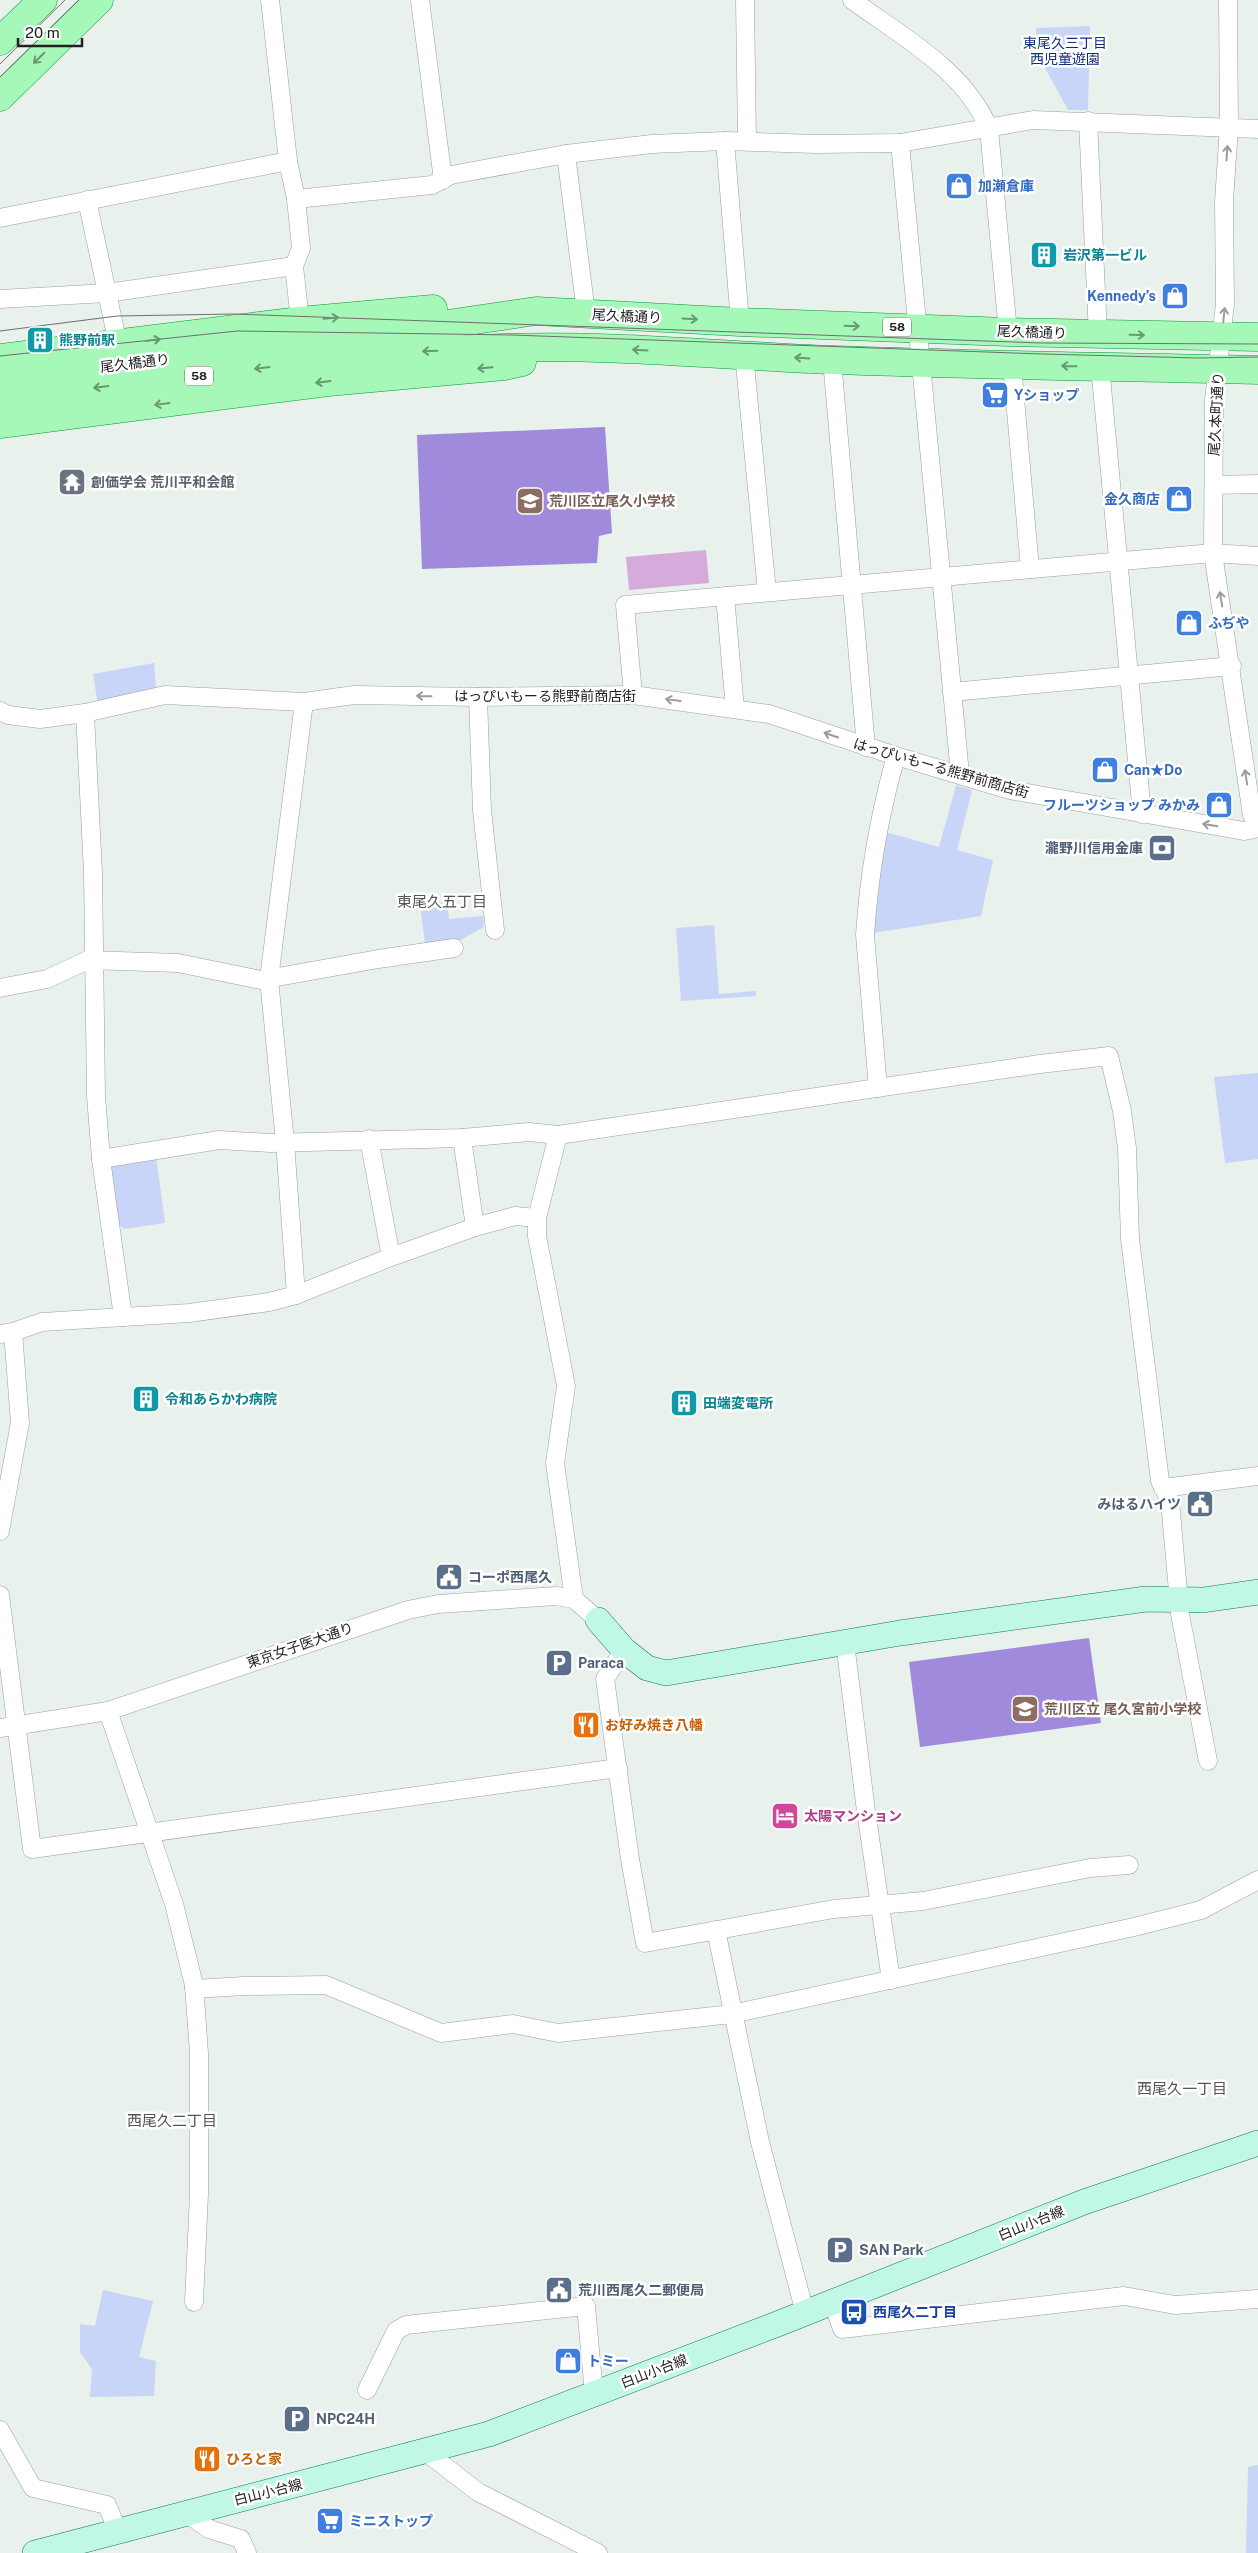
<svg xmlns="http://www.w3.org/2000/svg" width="1258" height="2553" font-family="'Public Sans','Noto Sans JP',sans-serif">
<rect width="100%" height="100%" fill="#e8f1eb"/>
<g fill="#c8d5f8">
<polygon points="1090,26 1088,110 1068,110 1037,53 1036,28"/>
<polygon points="154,663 156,687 151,694 98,705 93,674"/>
<polygon points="956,785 972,790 957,850 993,860 981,916 873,933 882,831 939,847"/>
<polygon points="447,902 449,919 483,916 484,927 457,942 425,944 420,904"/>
<polygon points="714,925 719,994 756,991 756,996 681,1001 676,928"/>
<polygon points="1258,1073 1258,1159 1225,1163 1214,1077"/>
<polygon points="156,1156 165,1223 124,1229 114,1221 106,1166"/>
<polygon points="103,2290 153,2301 139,2357 156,2361 154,2396 90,2397 92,2369 80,2352 80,2324 95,2326"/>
<polygon points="1258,2465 1258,2553 1246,2553 1248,2467"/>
</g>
<g fill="#a08adc">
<polygon points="605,427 612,533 599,536 597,563 422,569 417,435"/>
<polygon points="1089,1638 1101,1723 920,1747 909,1662"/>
</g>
<polygon fill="#d6abdc" points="706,550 709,583 629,590 626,557"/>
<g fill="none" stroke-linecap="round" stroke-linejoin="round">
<g stroke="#9e9e9e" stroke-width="19">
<g id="street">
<polyline points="270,0 288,161 296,199 301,248 294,266 300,321"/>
<polyline points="420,0 443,180"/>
<polyline points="745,0 747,141"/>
<path d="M852,0C901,36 965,70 989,129L1008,332"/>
<polyline points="1228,0 1229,127 1224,201 1225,304 1214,400 1213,553 1252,815 1258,823"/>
<polyline points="1088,121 1098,335"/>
<polyline points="725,141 740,322"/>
<polyline points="900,143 960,774"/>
<polyline points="566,154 586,313"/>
<polyline points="296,199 432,185 451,175 566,154 652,144 725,141 815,144 900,143 1033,120 1258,129"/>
<polyline points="87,200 118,344"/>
<polyline points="0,218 288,161"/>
<polyline points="0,299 107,293 294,266"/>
<polyline points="744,354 767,592"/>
<polyline points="832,360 866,747"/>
<polyline points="1012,365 1030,569"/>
<polyline points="1100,366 1142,814"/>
<polyline points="1214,485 1258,484"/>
<polyline points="725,596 735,709"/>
<polyline points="952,692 1232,666"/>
<polyline points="633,695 625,605 1213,553 1258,556"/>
<polyline points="478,697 482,810 495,930"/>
<polyline points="0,711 8,715 40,719 85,713 165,695 304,702 354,695 478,697 633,695 769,714 896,756 1009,790 1244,831 1258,828"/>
<polyline points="85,713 93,873 96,1096 101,1159 123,1317"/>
<polyline points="0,988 47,979 88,960 178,963 261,980 378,959 454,948"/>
<path d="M878,1088L865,935C869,874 879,816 896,756"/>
<polyline points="462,1138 475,1227"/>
<polyline points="369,1139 391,1257"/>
<polyline points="101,1159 219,1140 270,1143 462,1138 529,1132 558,1135"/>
<polyline points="296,1295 285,1142 269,979 304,702"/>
<polyline points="0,1334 13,1332 42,1322 189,1313 269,1302 296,1295 391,1257 475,1227 515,1216 537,1218"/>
<polyline points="1163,1488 1258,1476"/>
<polyline points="0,1531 20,1423 13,1332"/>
<polyline points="0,1595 32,1849 618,1768"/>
<polyline points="574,1599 555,1463 566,1386 537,1236 537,1218 558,1135 1040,1064 1109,1056 1122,1111 1127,1148 1130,1239 1160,1481 1170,1501 1180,1614 1208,1761"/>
<polyline points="845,1643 866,1811 891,1980"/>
<polyline points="624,1650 605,1679 630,1859 645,1943 834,1909 923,1901 1090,1868 1129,1865"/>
<polyline points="108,1711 174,1904 194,1985 199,2053 199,2194 194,2302"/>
<polyline points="0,1728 108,1711 408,1610 438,1604 556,1596 574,1599 598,1620"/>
<polyline points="716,1930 760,2142 805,2313"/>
<polyline points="194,1989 244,1986 326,1985 441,2033 513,2024 558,2033 732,2014 1134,1927 1201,1910 1258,1880"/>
<polyline points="833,2302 842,2329 1124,2296 1175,2305 1258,2299"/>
<polyline points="367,2390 396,2331 406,2325 586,2306 594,2394"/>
<polyline points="0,2430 33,2488 107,2505 118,2531"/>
<polyline points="426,2452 478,2492 598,2553"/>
<polyline points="186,2513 209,2529 241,2539 247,2553"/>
</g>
</g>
<g stroke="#0a765d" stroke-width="26">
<g id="secondary">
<polyline points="598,1620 624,1650 647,1668 666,1673 900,1633 1146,1599 1203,1600 1258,1592"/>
<polyline points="35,2553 489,2434 780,2323 1084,2202 1258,2143"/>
</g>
</g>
<g stroke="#079736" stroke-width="29">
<g id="primary">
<polyline points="0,41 43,0"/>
<polyline points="0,97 99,0"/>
<polyline points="0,358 300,321 433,309"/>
<polyline points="0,379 393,332 536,311 740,322 1008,332 1258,337"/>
<path d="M0,399C167,379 336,352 504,348C614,344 724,356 833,360C975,365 1117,367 1258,370"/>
<polyline points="0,424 328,382 504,366 522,362"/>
</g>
</g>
<use href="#street" stroke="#fff" stroke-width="18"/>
<use href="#secondary" stroke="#c0f7e7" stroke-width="25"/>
<use href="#primary" stroke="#a6f8b8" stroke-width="28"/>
<g stroke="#6f6f6f" stroke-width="1">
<polyline points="0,64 65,0"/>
<polyline points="0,77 79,0"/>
<polyline points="0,331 117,316 234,314 1041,343 1258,344"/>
<polyline points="0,356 237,331 512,335 1042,354 1198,358 1258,357"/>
</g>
</g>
<defs><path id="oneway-shaft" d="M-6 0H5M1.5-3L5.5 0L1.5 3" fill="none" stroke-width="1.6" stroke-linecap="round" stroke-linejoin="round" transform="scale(1.25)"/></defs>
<g stroke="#6a9774">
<use href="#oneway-shaft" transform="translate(39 58) rotate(136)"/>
<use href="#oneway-shaft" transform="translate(331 318) rotate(-5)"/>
<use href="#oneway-shaft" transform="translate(690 319) rotate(3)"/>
<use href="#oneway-shaft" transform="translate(852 326) rotate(2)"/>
<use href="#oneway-shaft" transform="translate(1137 335) rotate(1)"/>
<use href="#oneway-shaft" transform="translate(153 340) rotate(-7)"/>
<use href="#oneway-shaft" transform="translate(640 350) rotate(-177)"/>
<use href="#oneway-shaft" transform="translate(430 351) rotate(178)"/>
<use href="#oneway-shaft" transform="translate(802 358) rotate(-176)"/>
<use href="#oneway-shaft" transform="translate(1069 366) rotate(-179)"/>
<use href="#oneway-shaft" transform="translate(262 368) rotate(173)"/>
<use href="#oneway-shaft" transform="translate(485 368) rotate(175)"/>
<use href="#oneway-shaft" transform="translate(323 382) rotate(173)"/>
<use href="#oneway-shaft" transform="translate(101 387) rotate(173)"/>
<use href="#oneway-shaft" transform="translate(162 404) rotate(172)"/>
</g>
<g stroke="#9b9b9b">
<use href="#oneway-shaft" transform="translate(1227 153) rotate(-86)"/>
<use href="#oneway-shaft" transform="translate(1224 315) rotate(-84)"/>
<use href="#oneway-shaft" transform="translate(1221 599) rotate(-99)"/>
<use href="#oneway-shaft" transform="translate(424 696) rotate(-179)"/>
<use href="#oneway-shaft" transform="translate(673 700) rotate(-172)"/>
<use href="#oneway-shaft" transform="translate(831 735) rotate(-161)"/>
<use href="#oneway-shaft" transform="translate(1246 777) rotate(-99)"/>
<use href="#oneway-shaft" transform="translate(1210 825) rotate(-171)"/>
</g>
<defs>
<g id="shop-square" transform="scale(1.4375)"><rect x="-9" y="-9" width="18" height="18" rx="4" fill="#3f7fe0" stroke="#fff"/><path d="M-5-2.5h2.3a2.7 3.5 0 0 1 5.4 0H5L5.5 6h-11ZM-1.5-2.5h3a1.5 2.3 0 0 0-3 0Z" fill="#fff"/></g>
<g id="building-square" transform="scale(1.4375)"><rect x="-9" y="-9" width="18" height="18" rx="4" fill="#0f9aa8" stroke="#fff"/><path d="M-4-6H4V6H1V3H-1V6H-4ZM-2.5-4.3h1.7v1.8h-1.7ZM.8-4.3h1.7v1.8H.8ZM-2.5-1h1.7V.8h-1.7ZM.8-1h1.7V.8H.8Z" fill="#fff"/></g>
<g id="supermarket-square" transform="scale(1.4375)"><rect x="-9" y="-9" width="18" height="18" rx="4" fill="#3f7fe0" stroke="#fff"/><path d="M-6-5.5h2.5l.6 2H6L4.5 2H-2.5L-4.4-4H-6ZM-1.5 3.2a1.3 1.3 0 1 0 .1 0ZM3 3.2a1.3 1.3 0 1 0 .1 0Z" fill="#fff"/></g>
<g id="temple-square" transform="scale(1.4375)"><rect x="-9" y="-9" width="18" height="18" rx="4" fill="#6b7280" stroke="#fff"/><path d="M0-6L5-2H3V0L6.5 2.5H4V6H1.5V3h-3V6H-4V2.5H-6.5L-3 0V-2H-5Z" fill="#fff"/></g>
<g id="school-square" transform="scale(1.4375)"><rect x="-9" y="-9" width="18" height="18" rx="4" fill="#8d6e63" stroke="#fff"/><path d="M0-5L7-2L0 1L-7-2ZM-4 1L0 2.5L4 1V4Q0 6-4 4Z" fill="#fff"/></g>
<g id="bank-square" transform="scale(1.4375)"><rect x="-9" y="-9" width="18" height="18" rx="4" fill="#5c6f8a" stroke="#fff"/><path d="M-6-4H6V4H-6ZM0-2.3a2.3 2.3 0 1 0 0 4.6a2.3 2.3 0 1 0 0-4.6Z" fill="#fff"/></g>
<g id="civic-square" transform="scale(1.4375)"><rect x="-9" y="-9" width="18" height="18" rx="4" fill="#5c6f8a" stroke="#fff"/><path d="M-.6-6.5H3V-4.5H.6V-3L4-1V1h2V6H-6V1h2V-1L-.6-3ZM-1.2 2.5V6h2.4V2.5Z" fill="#fff"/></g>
<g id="parking-square" transform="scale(1.4375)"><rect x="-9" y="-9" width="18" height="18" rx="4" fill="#5c6f8a" stroke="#fff"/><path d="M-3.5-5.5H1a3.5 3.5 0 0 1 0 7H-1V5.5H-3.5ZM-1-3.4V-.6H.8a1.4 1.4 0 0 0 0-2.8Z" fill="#fff"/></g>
<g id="restaurant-square" transform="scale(1.4375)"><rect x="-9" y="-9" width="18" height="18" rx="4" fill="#e8710a" stroke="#fff"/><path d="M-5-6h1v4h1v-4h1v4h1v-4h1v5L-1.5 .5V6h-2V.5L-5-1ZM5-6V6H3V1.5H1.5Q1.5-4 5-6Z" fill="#fff"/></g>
<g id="hotel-square" transform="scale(1.4375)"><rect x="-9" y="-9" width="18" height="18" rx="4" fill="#d1479c" stroke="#fff"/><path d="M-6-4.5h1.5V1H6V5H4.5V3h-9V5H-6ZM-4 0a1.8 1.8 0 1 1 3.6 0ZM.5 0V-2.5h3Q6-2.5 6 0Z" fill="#fff"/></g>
<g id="bus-square" transform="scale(1.4375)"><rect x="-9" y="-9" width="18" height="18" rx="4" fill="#1a4fb4" stroke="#fff"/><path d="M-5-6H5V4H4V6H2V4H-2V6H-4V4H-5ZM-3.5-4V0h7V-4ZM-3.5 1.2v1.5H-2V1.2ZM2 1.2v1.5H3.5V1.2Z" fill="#fff"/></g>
</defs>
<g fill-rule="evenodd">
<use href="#shop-square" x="959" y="186"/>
<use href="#building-square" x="1044" y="255"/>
<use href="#shop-square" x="1175" y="296"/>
<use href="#building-square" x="40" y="340"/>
<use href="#supermarket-square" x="995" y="395"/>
<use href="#temple-square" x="72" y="482"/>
<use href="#shop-square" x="1179" y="499"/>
<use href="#school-square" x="530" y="501"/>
<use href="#shop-square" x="1189" y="623"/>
<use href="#shop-square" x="1105" y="770"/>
<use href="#shop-square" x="1219" y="805"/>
<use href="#bank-square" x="1162" y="848"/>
<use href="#building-square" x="146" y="1399"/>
<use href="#building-square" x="684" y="1403"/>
<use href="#civic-square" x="1200" y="1504"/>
<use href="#civic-square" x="449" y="1577"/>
<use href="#parking-square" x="559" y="1663"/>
<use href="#school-square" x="1025" y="1709"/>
<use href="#restaurant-square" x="586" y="1725"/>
<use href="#hotel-square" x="785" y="1816"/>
<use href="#parking-square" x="840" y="2250"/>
<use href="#civic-square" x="559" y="2290"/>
<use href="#bus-square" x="854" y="2312"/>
<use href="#shop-square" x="568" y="2361"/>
<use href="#parking-square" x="297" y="2419"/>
<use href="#restaurant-square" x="207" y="2459"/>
<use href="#supermarket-square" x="330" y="2521"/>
</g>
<g text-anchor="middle" stroke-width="5" stroke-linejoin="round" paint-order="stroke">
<g fill="#fff" stroke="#646464" stroke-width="1">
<rect x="883" y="317.5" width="28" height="19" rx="4"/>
<rect x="185" y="366.5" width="28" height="19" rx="4"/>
</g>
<g font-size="12" font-weight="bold" fill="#212121">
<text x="897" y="331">58</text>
<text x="199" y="380">58</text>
</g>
<g font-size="14" fill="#112d7d" stroke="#fff">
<text x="1065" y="48">東尾久三丁目<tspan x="1065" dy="16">西児童遊園</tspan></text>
</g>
<g font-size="14" font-weight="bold" fill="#366cbe" stroke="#fff" text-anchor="start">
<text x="978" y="191">加瀬倉庫</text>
<text x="1156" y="301" text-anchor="end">Kennedy’s</text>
<text x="1014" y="400">Yショップ</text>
<text x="1160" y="504" text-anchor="end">金久商店</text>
<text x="1208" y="628">ふぢや</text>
<text x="1124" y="775">Can★Do</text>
<text x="1200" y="810" text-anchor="end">フルーツショップ みかみ</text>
<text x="587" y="2366">トミー</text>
<text x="349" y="2526">ミニストップ</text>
</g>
<g font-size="14" font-weight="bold" fill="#0d838f" stroke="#fff" text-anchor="start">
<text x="1063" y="260">岩沢第一ビル</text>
<text x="59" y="345">熊野前駅</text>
<text x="165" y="1404">令和あらかわ病院</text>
<text x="703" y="1408">田端変電所</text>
</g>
<g font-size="14" fill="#212121" stroke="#fff">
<text transform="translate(627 316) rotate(3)" y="5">尾久橋通り</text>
<text transform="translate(1032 332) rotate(2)" y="5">尾久橋通り</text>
<text transform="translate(135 363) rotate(-7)" y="5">尾久橋通り</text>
<text transform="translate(1216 414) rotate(-87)" y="5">尾久本町通り</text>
<text x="545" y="701">はっぴいもーる熊野前商店街</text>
<text transform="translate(941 768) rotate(16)" y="5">はっぴいもーる熊野前商店街</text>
<text transform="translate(300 1645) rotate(-19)" y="5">東京女子医大通り</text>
<text transform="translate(1031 2223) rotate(-22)" y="5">白山小台線</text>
<text transform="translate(654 2371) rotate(-21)" y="5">白山小台線</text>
<text transform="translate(268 2492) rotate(-14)" y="5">白山小台線</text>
</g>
<g font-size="14" font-weight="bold" fill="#5b616d" stroke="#fff" text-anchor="start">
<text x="91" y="487">創価学会 荒川平和会館</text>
</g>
<g font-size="14" font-weight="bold" fill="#785e54" stroke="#fff" text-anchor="start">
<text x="549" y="506">荒川区立尾久小学校</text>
<text x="1044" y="1714">荒川区立 尾久宮前小学校</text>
</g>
<g font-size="14" font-weight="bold" fill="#4e5e75" stroke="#fff" text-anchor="start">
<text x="1143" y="853" text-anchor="end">瀧野川信用金庫</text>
<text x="1181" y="1509" text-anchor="end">みはるハイツ</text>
<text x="468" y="1582">コーポ西尾久</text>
<text x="578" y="1668">Paraca</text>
<text x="859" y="2255">SAN Park</text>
<text x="578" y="2295">荒川西尾久二郵便局</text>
<text x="316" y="2424">NPC24H</text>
</g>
<g font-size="14" font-weight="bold" fill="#c56008" stroke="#fff" text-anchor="start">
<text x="605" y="1730">お好み焼き八幡</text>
<text x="226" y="2464">ひろと家</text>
</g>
<g font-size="14" font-weight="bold" fill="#b23c85" stroke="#fff" text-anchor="start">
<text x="804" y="1821">太陽マンション</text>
</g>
<g font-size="14" font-weight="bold" fill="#164399" stroke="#fff" text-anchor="start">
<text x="873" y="2317">西尾久二丁目</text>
</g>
<g font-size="15" fill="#545454" stroke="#fff">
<text x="442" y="907">東尾久五丁目</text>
<text x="1182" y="2094">西尾久一丁目</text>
<text x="172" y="2126">西尾久二丁目</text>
</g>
</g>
<path d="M18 38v8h64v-8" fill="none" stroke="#212121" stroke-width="2.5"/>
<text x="25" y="38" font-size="15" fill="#212121" stroke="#ffffff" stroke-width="4" paint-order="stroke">20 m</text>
</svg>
